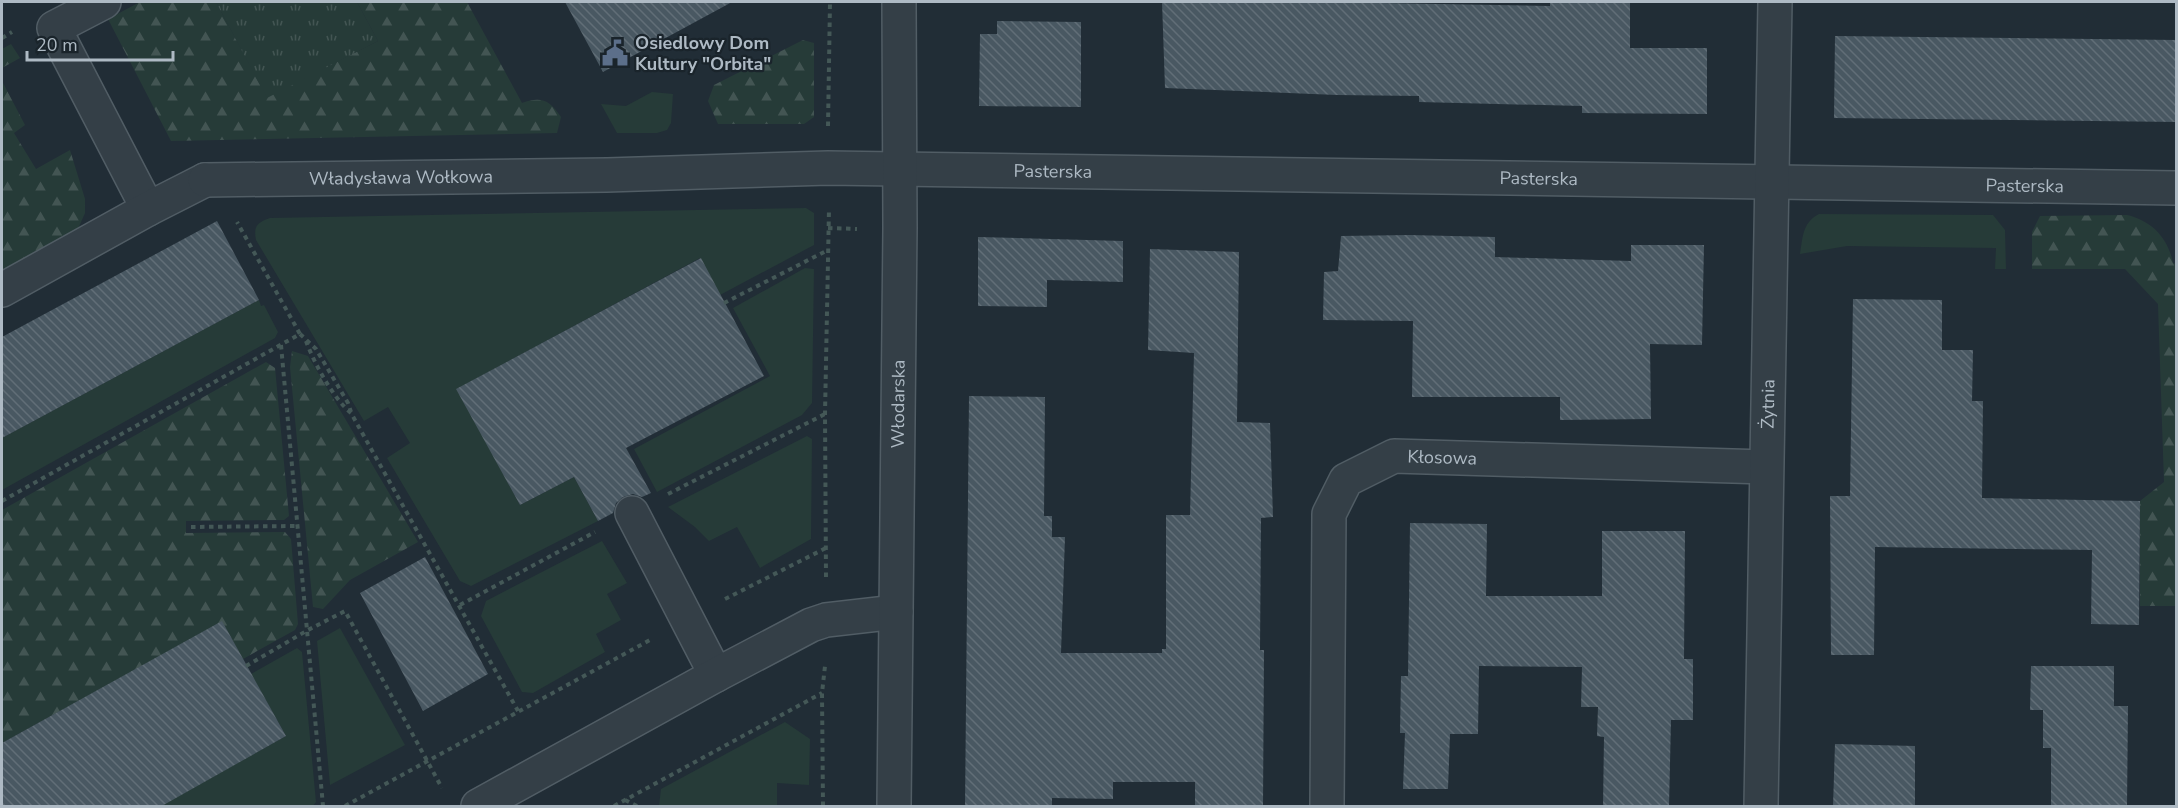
<svg xmlns="http://www.w3.org/2000/svg" width="2178" height="808" font-family="'Nunito Sans',sans-serif">
<defs>
<pattern id="forest-firs" width="22" height="20" patternUnits="userSpaceOnUse" patternTransform="scale(1.5)"><rect width="22" height="20" fill="#263b38"/><path d="M5 1l3.5 6h-7zM16 11l3.5 6h-7z" fill="#435553"/></pattern>
<pattern id="park-tufts" width="24" height="20" patternUnits="userSpaceOnUse" patternTransform="scale(1.5)"><rect width="24" height="20" fill="#263b38"/><path d="M3 7l-1-3M5 7V3M7 7l1-3M15 17l-1-3M17 17v-4M19 17l1-3" fill="none" stroke="#435553"/></pattern>
<pattern id="building-back-hatch" width="6" height="6" patternUnits="userSpaceOnUse" patternTransform="scale(1.5)"><rect width="6" height="6" fill="#495862"/><path d="M-1 5l2 2M0 0l6 6M5-1l2 2" fill="none" stroke="#616e77"/></pattern>
</defs>
<rect width="100%" height="100%" fill="#212d36"/>
<g fill="#263b38">
<polygon points="652,92 673,94 671,123 667,130 657,133 617,133 601,104 626,106"/>
<path d="M806,208L814,213V245L720,295L700,258L457,389L520,505L574,477L598,521L471,586L460,581L387,458L410,443L388,407L364,421L256,240C253,226 258,222 270,218Z"/>
<path d="M1819,214L1993,215L2005,230L2006,269H1995L1996,248L1847,246L1800,254C1803,237 1802,223 1819,214Z"/>
<polygon points="805,268 814,269 812,403 802,415 657,492 634,449 770,376 733,308"/>
<polygon points="259,300 261,306 264,305 278,332 275,338 2,490 2,438"/>
<polygon points="807,436 812,439 811,539 760,568 737,527 709,541 695,527 668,507"/>
<polygon points="602,541 627,583 607,594 621,620 596,634 605,652 533,693 522,692 481,616 486,601"/>
<polygon points="340,628 405,745 330,785 317,641"/>
<polygon points="297,648 302,652 316,802 313,806 160,806 286,736 251,674"/>
<polygon points="785,722 810,739 809,785 777,783 777,806 659,806 661,789"/>
</g>
<g fill="url(#forest-firs)">
<path d="M140,2H216L267,97L378,41L357,2H467L522,103C541,96 550,100 561,117L557,133L171,141L108,19Z"/>
<polygon points="803,40 814,43 814,117 804,124 718,124 708,101 714,85"/>
<polygon points="11,44 20,58 2,68 2,49"/>
<polygon points="2,81 25,125 14,133 36,169 70,150 85,199 85,213 77,231 2,279"/>
<path d="M2127,215C2152,221 2168,238 2173,263L2176,264V606H2140V501L2164,482L2158,304L2125,269H2032V232L2040,216Z"/>
<polygon points="292,351 308,356 418,542 350,580 323,609 313,607 290,367"/>
<polygon points="266,362 275,368 289,516 284,520 186,521 186,533 285,532 291,539 298,624 295,630 243,659 222,622 2,743 2,510"/>
</g>
<polygon fill="url(#park-tufts)" points="216,2 357,2 378,41 267,98"/>
<g fill="url(#building-back-hatch)">
<polygon points="565,2 732,2 603,72"/>
<polygon points="1162,2 1381,2 1381,3 1550,6 1550,2 1630,2 1630,48 1707,48 1707,114 1582,113 1582,106 1419,102 1419,96 1337,95 1165,88"/>
<polygon points="997,21 1081,22 1081,107 979,106 980,34 997,34"/>
<polygon points="1835,36 2176,40 2176,122 1834,118"/>
<polygon points="217,221 259,300 2,438 2,337"/>
<polygon points="1409,235 1495,237 1495,257 1631,261 1631,245 1704,245 1702,345 1650,344 1651,419 1560,420 1560,397 1412,397 1413,321 1323,320 1324,272 1338,271 1341,236"/>
<polygon points="978,237 1123,241 1123,282 1047,280 1047,307 978,306"/>
<polygon points="1150,249 1239,252 1237,422 1270,423 1273,517 1261,518 1260,650 1264,650 1263,807 1195,807 1195,782 1113,782 1113,799 1052,798 1052,807 965,807 969,396 1045,397 1044,516 1052,516 1052,537 1065,537 1061,653 1162,653 1162,649 1166,649 1166,515 1190,515 1194,353 1148,350"/>
<polygon points="701,258 764,376 626,448 651,493 642,497 633,494 623,497 616,503 613,513 598,521 574,477 520,505 456,389"/>
<polygon points="1853,299 1942,300 1942,350 1973,350 1972,401 1983,401 1982,498 2140,501 2139,625 2091,624 2092,550 1875,547 1874,655 1831,655 1830,496 1850,496"/>
<polygon points="1410,523 1487,524 1486,596 1602,596 1602,531 1685,531 1684,659 1693,659 1693,720 1671,720 1669,807 1603,807 1604,737 1597,736 1598,707 1581,707 1582,667 1479,666 1478,734 1450,734 1448,789 1403,789 1405,733 1400,733 1401,676 1408,676"/>
<polygon points="425,557 488,674 423,711 360,593"/>
<polygon points="222,621 286,736 160,807 2,807 2,743"/>
<polygon points="2031,666 2114,666 2114,706 2128,706 2127,807 2051,807 2051,748 2043,748 2043,710 2030,710"/>
<polygon points="1835,744 1915,746 1915,807 1833,807"/>
</g>
<g fill="none" stroke-linecap="round" stroke-linejoin="round">
<g stroke="#515d65" stroke-width="36">
<g id="pedestrian">
<polyline points="104,2 54,28 148,209"/>
<polyline points="2,290 148,209 205,180"/>
<polyline points="632,513 716,675"/>
</g>
</g>
<g stroke="#515d65" stroke-width="36">
<g id="minor">
<path id="s1" d="M205,180L607,175L828,168L2176,188"/>
<polyline points="478,806 716,675 811,625 826,620 896,612"/>
<path id="s2" d="M894,806L900,228L899,2"/>
<path id="s3" d="M1327,806L1329,514L1346,480L1394,456L1766,467"/>
<path id="s4" d="M1761,806L1775,2"/>
</g>
</g>
<g stroke="#445857" stroke-width="4" stroke-dasharray="4.5 4.5" stroke-linecap="butt">
<polyline points="2,38 12,32"/>
<polyline points="828,126 830,2"/>
<polyline points="828,228 857,229"/>
<polyline points="724,303 828,250"/>
<polyline points="300,334 316,349 348,403 351,412"/>
<path d="M306,341C314,363 333,398 351,413L518,711"/>
<polyline points="281,345 323,806"/>
<polyline points="668,494 825,414"/>
<polyline points="2,501 300,334 237,222"/>
<polyline points="191,527 298,526"/>
<polyline points="826,577 825,414 829,209"/>
<polyline points="725,599 826,548"/>
<polyline points="460,605 595,532"/>
<polyline points="246,666 308,630 345,611 442,788"/>
<polyline points="625,800 637,806"/>
<polyline points="345,806 650,640"/>
<polyline points="614,806 822,693"/>
<polyline points="823,806 822,693 825,666"/>
</g>
<use href="#pedestrian" stroke="#343f47" stroke-width="33"/>
<use href="#minor" stroke="#343f47" stroke-width="33"/>
</g>
<defs>
<g id="civic-bare" transform="scale(2.07)"><path d="M-.6-6.5H3V-4.5H.6V-3L4-1V1h2V6H-6V1h2V-1L-.6-3ZM-1.2 2.5V6h2.4V2.5Z" fill="#5c6f8a" stroke="#1a242b" stroke-width="2.5" paint-order="stroke"/></g>
</defs>
<g fill-rule="evenodd">
<use href="#civic-bare" x="615" y="53"/>
</g>
<g text-anchor="middle" stroke-width="4.5" stroke-linejoin="round" paint-order="stroke">
<g font-size="18" font-weight="bold" fill="#aebac4" stroke="#1a242b" text-anchor="start">
<text x="635" y="49">Osiedlowy Dom<tspan x="635" dy="21">Kultury "Orbita"</tspan></text>
</g>
<g font-size="18" fill="#aebac4" stroke="#1a242b">
<text dy="6" stroke="none"><textPath href="#s1" startOffset="848">Pasterska</textPath></text>
<text dy="6" stroke="none"><textPath href="#s1" startOffset="196">Władysława Wołkowa</textPath></text>
<text dy="6" stroke="none"><textPath href="#s1" startOffset="1334">Pasterska</textPath></text>
<text dy="6" stroke="none"><textPath href="#s1" startOffset="1820">Pasterska</textPath></text>
<text dy="6" stroke="none"><textPath href="#s2" startOffset="402">Włodarska</textPath></text>
<text dy="6" stroke="none"><textPath href="#s4" startOffset="402">Żytnia</textPath></text>
<text dy="6" stroke="none"><textPath href="#s3" startOffset="432">Kłosowa</textPath></text>
</g>
</g>
<rect width="2178" height="808" fill="none" stroke="#aebac4" stroke-width="6"/>
<path d="M27 51v9h146v-9" fill="none" stroke="#aebac4" stroke-width="3"/>
<text x="36" y="51" font-size="18" fill="#aebac4" stroke="#1a242b" stroke-width="4.5" paint-order="stroke">20 m</text>
</svg>
